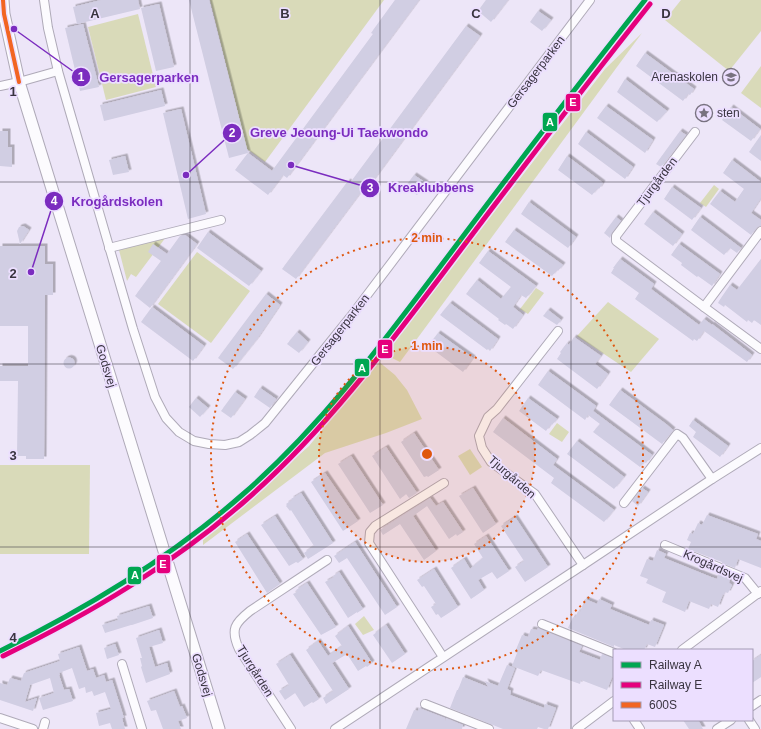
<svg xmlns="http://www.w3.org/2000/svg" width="761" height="729" font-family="Helvetica,sans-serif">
<defs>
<filter id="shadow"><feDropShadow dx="2.5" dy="-2.5" stdDeviation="0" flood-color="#0004"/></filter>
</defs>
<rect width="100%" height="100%" fill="#ede6f8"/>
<g fill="#d9dab9">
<polygon points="210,0 384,0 265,162 247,149"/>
<polygon points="681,0 761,0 761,31 729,71 665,20"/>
<polygon points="138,14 156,87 106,100 88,27"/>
<polygon points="642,33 400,362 384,354 605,69"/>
<polygon points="761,66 761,108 741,93"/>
<polygon points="714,185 719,189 706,207 700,203"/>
<polygon points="166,237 136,277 131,274 127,281 119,250"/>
<polygon points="197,252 250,291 211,343 158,304"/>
<polygon points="536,288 544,293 528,314 520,309"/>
<polygon points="608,302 659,339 631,372 577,336"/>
<polygon points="378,361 395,375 407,390 422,419 386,433 325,453 203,545 203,540 309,446"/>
<polygon points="557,423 569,432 562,442 549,434"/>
<polygon points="470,449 482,467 470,475 458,456"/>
<polygon points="0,465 90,465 89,554 0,554"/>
<polygon points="364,616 374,630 363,635 355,624"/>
</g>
<g fill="#d1cee3" filter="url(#shadow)">
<polygon points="101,0 138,0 140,9 77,24 73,7"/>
<polygon points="189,0 209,0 248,153 229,158"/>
<polygon points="395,0 419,0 287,178 283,175 268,195 235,170 248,153 272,171 373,34 371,33"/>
<polygon points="486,0 508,0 491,22 478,11"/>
<polygon points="159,4 174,67 156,71 141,8"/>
<polygon points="538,11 551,20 542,31 530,22"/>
<polygon points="83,24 99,87 80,91 65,28"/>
<polygon points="466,26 480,36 367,189 364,188 296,279 282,269 348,181 350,183"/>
<polygon points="645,53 694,89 690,95 688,94 683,101 636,66"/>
<polygon points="625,79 667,111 657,122 617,92"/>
<polygon points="161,90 165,106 104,121 100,105"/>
<polygon points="606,106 653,140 645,153 597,118"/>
<polygon points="731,107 760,129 751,141 722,120"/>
<polygon points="181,109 206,214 188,219 163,113"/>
<polygon points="0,131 8,131 8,147 12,147 12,167 0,166"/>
<polygon points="680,131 686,135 661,167 656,164"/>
<polygon points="586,132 633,167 625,179 578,144"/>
<polygon points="761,135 761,161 749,152"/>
<polygon points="125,156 129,172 113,175 109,160"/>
<polygon points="567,156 603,183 599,189 598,188 592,195 558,170"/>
<polygon points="732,160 761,182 761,198 751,213 761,220 761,226 757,227 751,235 710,204 720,191 735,202 744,189 723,173"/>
<polygon points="414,175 426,183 417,195 405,187"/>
<polygon points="672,187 701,208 692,220 664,199"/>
<polygon points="529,202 576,237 568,248 521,214"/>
<polygon points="653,212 682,234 673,246 644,224"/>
<polygon points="616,217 621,221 612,233 610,238 604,233"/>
<polygon points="700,217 741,248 737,253 730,248 724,255 691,230"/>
<polygon points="23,226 29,230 20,244 17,231 19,227"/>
<polygon points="514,230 563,265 558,271 557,270 552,276 505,242"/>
<polygon points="208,232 261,271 249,286 197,248"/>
<polygon points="185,235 197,244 150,308 135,296 161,261 148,252 153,244 167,254 180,236"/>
<polygon points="679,244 720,274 712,286 698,276 697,277 681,265 682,263 671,255"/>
<polygon points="0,246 45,246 45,264 53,264 53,295 45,295 44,459 26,459 26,456 17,456 18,381 0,381 0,366 28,366 28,326 0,326"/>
<polygon points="488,251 536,286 526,298 521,295 513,307 523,315 513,329 506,324 505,325 498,320 499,319 466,294 477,280 501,299 511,287 479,263"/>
<polygon points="620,259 654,284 651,289 699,325 704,319 712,325 712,324 747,351 752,355 747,362 704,331 697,341 694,339 693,341 635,299 639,293 611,273 614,268 613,268"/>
<polygon points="761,259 761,325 754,320 752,323 748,320 747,322 725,305 724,307 718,303 719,301 730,285 737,290"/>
<polygon points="266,294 280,305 257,339 233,369 218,358"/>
<polygon points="450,303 498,339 490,351 488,349 487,350 440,315"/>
<polygon points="152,307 204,346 193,361 141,322"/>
<polygon points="548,310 561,320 557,325 543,316"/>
<polygon points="297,332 308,342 299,353 287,344"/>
<polygon points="438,333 473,358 463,372 428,346"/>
<polygon points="574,337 601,356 595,364 608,374 597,389 557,359 561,353 560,352 567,343 569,345"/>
<circle cx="69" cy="363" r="5.5"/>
<polygon points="548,371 596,406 593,411 652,455 646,463 644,462 640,467 593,432 600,424 588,415 585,420 538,385"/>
<polygon points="260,388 276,399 270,408 254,397"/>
<polygon points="620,390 666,424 673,430 662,444 609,405"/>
<polygon points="235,392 245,399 231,418 221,411"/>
<polygon points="196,398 208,408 200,417 189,407"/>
<polygon points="528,398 557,419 552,425 551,424 546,431 519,411"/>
<polygon points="503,418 557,459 553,465 614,510 604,522 551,483 554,478 493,432"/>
<polygon points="693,420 728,446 720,457 693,437 696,432 689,426"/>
<polygon points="414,433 439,470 428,477 427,476 424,477 401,442"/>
<polygon points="577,441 624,477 614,489 567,454"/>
<polygon points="386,447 417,493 409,498 406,494 400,499 372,456"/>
<polygon points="351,456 383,505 370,513 338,464"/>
<polygon points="325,473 358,521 343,531 311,482"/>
<polygon points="473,488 496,524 483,533 459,496"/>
<polygon points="642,488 648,492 638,506 632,501"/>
<polygon points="301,493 333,543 308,559 304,553 314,546 291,510 290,511 286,506 287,505 286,504 292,500 291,499"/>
<polygon points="430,498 436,506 443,502 463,532 457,536 456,534 449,539 427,506 413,516 436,551 424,560 400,524 383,535 380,530"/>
<polygon points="707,515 758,534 756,539 761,541 761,568 738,559 735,568 722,563 722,562 688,549 691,542 687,540 690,533 693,534 698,523 702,525"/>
<polygon points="275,516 303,559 298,563 296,562 289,566 261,525"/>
<polygon points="515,517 548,567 525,582 515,567 524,561 501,526"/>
<polygon points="247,534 280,584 267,593 235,542"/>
<polygon points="486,536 509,571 497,579 492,572 478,580 484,590 471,599 451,568 464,559 470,569 483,558 474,544"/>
<polygon points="355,542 397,607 385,615 347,558 339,563 334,556"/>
<polygon points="657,550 666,554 664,558 711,577 717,579 719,573 730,578 729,583 732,585 728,593 725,592 724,595 723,594 718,607 711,604 709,609 689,601 685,612 662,602 666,592 646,583 648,579 640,576 647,559 653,561"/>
<polygon points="434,569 458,607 441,618 438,614 436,615 431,607 436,604 424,586 422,587 417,580"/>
<polygon points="339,572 363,609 357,613 357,612 348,618 325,582 334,577 333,576"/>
<polygon points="307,583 336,627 321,635 293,594 297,592 296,590"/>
<polygon points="585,599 597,604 599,599 612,605 610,609 649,625 651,620 664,625 655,647 647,644 644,650 626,650 614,645 614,647 568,628 573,617 575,618 578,611 580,612"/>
<polygon points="149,606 153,618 132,625 131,625 105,633 102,625 118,620 117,616"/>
<polygon points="386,625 405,654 392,663 373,635"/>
<polygon points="348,626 372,663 367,667 366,666 358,671 347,654 332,663 349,689 326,704 323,698 333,691 306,650 318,641 328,656 342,646 335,636"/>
<polygon points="538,628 582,646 579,652 600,660 602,654 614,658 614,678 612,677 607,690 581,680 580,684 541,670 538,676 512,666 517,653 515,652 522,635 528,637 531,629 537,630"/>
<polygon points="159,630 163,643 149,647 155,667 167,663 170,674 146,683 141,667 142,666 140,658 142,658 136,638"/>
<polygon points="115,644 119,655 107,659 104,648"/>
<polygon points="79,647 87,671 93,669 96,678 104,675 106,682 112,680 124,718 122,718 125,729 112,729 110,723 99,726 96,713 111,709 105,692 94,696 92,691 86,693 85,687 79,689 72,668 59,673 60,675 59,675 64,690 69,689 73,701 43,710 39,698 54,693 50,678 30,685 25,702 37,698 33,711 0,700 0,683 7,685 10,678 21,681 24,673 60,661 58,654"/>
<polygon points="290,655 319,699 313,703 312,702 304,707 295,693 285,700 279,691 289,685 276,664"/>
<polygon points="761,655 761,677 752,683 752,661"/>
<polygon points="507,665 515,668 507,689 511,691 510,695 544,708 545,704 556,708 548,729 544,729 538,727 537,729 503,729 450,708 457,690 458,690 463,677 488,687 485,681 498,686"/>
<polygon points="174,691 180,707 182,706 187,718 178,721 181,729 163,729 156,710 151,711 147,701"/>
<polygon points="419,708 445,718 445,721 446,718 463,725 462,729 406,729 414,710 418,711"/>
<polygon points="683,720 698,720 703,729 689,729"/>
</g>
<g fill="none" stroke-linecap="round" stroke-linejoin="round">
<g stroke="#afaab8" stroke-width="10">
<g id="street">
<polyline points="44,0 48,28 58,71 133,329 155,397 166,418 179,432 194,441 209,444 225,445 239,442 250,435 265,423 352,315 590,0"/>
<polyline points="0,86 19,82 58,71"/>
<polyline points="695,132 616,236 616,241 704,307 761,349"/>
<polyline points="109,248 221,220"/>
<polyline points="704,307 761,231"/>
<polyline points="558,331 497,409 488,417 479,436 482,448 491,462 535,494 583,565"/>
<polyline points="624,503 677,434 683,438 712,479"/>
<polyline points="665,545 745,578 758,594"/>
<polyline points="542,624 614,653"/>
<polyline points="682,650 761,591"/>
<polyline points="443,657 369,543 370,532 375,526 444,483"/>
<polyline points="122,664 142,729"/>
<polyline points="425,704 489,729"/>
<polyline points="752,706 761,700"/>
<polyline points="0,718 33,729"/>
<polyline points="634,720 640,729"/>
<polyline points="749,720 755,729"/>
<polyline points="43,729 45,722"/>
<path d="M291,729L239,649C230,629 235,623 250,611L327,560"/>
<polyline points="335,729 583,565 712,479 761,448"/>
<polyline points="577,729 614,701"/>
<polyline points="717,729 731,720"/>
</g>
</g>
<g stroke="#afaab8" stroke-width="13">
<polyline id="secondary" points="3,0 4,14 19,82 219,729"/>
</g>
<use href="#street" stroke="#fcfbfe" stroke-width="8"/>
<use href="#secondary" stroke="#fcfbfe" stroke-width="11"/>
<g stroke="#ecdfff" stroke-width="7">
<polyline id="bus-1" points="3,0 4,14 19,82"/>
</g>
<use href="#bus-1" stroke="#f26522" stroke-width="4"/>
<g stroke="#ecdfff" stroke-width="8">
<path id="rail-1" d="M0,651C87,608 169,559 242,495C324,424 387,337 452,251C515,167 579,83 645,0"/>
</g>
<g stroke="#ecdfff" stroke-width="8">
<path id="rail-2" d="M3,656C91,613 172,565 246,500C327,429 391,342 456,256C520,171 584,87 650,4"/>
</g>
<use href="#rail-1" stroke="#00a651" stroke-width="5"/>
<use href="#rail-2" stroke="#e5007d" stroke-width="5"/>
</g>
<path fill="none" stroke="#393440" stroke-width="1" stroke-opacity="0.55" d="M190,0V729M380,0V729M571,0V729M0,182H761M0,364H761M0,547H761"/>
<circle cx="427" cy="454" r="108" fill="#df570f" fill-opacity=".12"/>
<g fill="none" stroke="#df570f" stroke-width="2" stroke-dasharray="2 4">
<circle cx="427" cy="454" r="108"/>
<circle cx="427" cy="454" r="216"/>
</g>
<defs>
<g id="school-ring" transform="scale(0.9)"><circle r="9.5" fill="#ecdfff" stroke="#787280" stroke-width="1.5"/><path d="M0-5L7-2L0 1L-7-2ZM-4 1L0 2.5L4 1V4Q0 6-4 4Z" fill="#787280"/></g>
<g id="sight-ring" transform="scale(0.9)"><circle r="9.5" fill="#ecdfff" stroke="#787280" stroke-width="1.5"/><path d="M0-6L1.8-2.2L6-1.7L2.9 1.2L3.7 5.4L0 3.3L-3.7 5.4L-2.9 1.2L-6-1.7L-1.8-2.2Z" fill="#787280"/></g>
</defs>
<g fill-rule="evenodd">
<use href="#school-ring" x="731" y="77"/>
<use href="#sight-ring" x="704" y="113"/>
</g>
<g text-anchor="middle" stroke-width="3.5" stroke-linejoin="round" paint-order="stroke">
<g font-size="12" fill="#393440" stroke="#ecdfff">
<text transform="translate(536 72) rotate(-53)" y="4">Gersagerparken</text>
<text transform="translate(657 182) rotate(-53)" y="4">Tjurgården</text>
<text transform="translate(340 330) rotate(-52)" y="4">Gersagerparken</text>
<text transform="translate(106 366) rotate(73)" y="4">Godsvej</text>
<text transform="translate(512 477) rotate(41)" y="4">Tjurgården</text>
<text transform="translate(713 566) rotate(24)" y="4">Krogårdsvej</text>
<text transform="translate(255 671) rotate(58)" y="4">Tjurgården</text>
<text transform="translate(202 675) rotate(73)" y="4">Godsvej</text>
</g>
<g font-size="12" fill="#393440" stroke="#ecdfff" text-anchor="end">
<text x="718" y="81">Arenaskolen</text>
<text x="717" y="117" text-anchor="start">sten</text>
</g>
</g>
<g font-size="13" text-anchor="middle" font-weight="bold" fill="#393440" stroke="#ecdfff" stroke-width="3.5" stroke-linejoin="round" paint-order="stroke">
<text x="95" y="18">A</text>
<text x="285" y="18">B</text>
<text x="476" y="18">C</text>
<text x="666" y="18">D</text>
<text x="13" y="96">1</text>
<text x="13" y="278">2</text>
<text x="13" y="460">3</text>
<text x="13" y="642">4</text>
</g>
<circle cx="427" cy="454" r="6" fill="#df570f" stroke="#ecdfff" stroke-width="2"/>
<g font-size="12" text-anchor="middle" font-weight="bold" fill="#df570f" stroke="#ecdfff" stroke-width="3.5" stroke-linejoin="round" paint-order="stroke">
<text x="427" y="242">2 min</text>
<text x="427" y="350">1 min</text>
</g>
<path fill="none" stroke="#7b2cbf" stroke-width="1.5" d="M14 29L81 77M186 175L232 133M291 165L370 188M31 272L54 201"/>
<g fill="#7b2cbf" stroke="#ecdfff" stroke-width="1.5">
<circle cx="14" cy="29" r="4"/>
<circle cx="186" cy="175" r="4"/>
<circle cx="291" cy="165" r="4"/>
<circle cx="31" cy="272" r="4"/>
<circle cx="81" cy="77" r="10"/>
<circle cx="232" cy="133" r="10"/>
<circle cx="370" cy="188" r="10"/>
<circle cx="54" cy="201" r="10"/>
</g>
<g font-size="12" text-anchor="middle" font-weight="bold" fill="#fff">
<text x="81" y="81">1</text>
<text x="232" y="137">2</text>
<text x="370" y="192">3</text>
<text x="54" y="205">4</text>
</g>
<g font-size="13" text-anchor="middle" font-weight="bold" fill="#7b2cbf" stroke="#ecdfff" stroke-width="3.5" stroke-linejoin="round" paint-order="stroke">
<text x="149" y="82">Gersagerparken</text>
<text x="339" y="137">Greve Jeoung-Ui Taekwondo</text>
<text x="431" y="192">Kreaklubbens</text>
<text x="117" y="206">Krogårdskolen</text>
</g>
<g stroke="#ecdfff" stroke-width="1.5">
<rect x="565" y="93" width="16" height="19" rx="4" fill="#e5007d"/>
<rect x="542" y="112" width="16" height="20" rx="4" fill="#00a651"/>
<rect x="377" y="339" width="16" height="20" rx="4" fill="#e5007d"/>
<rect x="354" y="358" width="16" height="19" rx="4" fill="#00a651"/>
<rect x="156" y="554" width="15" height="20" rx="4" fill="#e5007d"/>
<rect x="127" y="566" width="15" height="19" rx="4" fill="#00a651"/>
</g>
<g font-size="11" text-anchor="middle" font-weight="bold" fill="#fff">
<text x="573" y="106">E</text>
<text x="550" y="126">A</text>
<text x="385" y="353">E</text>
<text x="362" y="372">A</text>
<text x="163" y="568">E</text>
<text x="135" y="579">A</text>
</g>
<rect x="613" y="649" width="140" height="72" fill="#ecdfff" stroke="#a49bb3"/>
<rect x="621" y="662" width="20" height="6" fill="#00a651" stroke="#a49bb3"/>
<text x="649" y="669" font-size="12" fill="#393440">Railway A</text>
<rect x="621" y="682" width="20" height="6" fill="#e5007d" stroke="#a49bb3"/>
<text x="649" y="689" font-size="12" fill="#393440">Railway E</text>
<rect x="621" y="702" width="20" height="6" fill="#f26522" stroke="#a49bb3"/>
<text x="649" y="709" font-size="12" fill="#393440">600S</text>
</svg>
